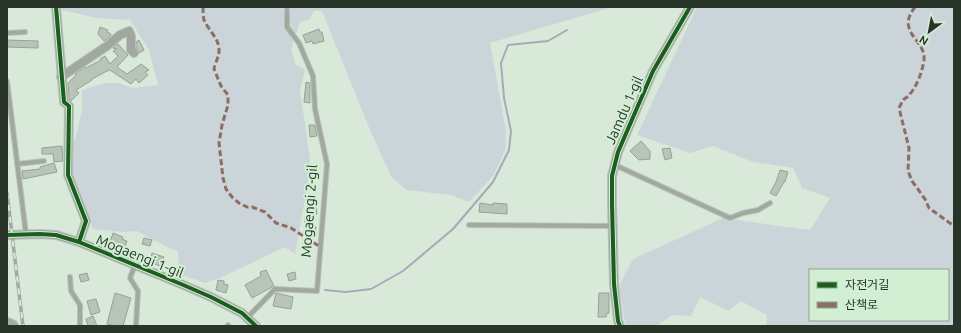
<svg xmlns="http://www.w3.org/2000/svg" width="961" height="333" font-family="Ubuntu,'Noto Sans KR',sans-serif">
<rect width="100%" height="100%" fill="#d8e9d9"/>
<g fill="#cbd5d9" fill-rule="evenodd">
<polygon points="61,7 612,7 490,43 506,131 505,151 493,176 469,202 451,195 407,190 392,178 370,130 322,11 314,11 310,19 300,22 291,50 296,65 305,70 300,90 310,160 307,188 295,254 285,247 222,277 205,283 179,274 178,251 169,248 137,231 123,232 93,229 73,176 70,150 76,137 82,110 82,90 105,83 119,83 132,88 158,85 149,50 130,20 97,18 62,10"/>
<path d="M697,7H954V326H766L767,315L741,301L729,311L700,297L691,316L672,315L657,326H626L624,317L619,286L633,259L723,218L810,230L830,198L802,188L793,168L753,162L713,146L690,153L637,135ZM810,270H948V320H810Z"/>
</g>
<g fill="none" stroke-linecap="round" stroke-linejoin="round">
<polyline stroke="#a2abba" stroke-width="2" points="325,290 346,292 371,289 403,271 453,229 493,182 509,150 511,131 504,98 501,63 508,45 548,41 567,30"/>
</g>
<g fill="#b7c4b7" stroke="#95a296">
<polygon points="100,27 108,30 107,32 111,34 110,37 104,41 98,34"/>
<polygon points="319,29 320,32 322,32 324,41 313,44 312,41 306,43 303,35"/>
<polygon points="7,40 38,41 38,48 7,47"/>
<polygon points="139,40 144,50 139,53 136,48 136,42"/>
<polygon points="118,44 128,55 117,67 127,74 141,64 149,70 145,72 148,75 139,83 136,79 131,84 110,70 107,71 92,79 92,80 76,90 79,93 71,101 69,99 68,83 76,75 75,74 85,67 86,68 101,60 100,59 105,56 110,64 118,56 113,51 117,49 113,48"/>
<polygon points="306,82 310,83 310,103 304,102"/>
<polygon points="309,125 315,125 317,136 310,137"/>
<polygon points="641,141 650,151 650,159 639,160 630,151"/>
<polygon points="62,146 63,161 54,162 53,154 42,154 42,148"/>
<polygon points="670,148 672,158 665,160 662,149"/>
<polygon points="54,163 57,172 23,179 22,171 40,169 40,167"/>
<polygon points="780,170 788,172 785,182 784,182 776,196 770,193 776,182"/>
<polygon points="480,203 493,205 493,203 507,204 507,214 479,212"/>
<polygon points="316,207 317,214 313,214 313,226 316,227 315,232 312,232 312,234 310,234 309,228 305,228 305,218 307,218 306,208"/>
<polygon points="113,233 123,237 122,239 127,241 124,250 109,245"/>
<polygon points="144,238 152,240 150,246 142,244"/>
<polygon points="152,253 164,257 160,266 149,262"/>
<polygon points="266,270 274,286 252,298 245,285 261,276 260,272"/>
<polygon points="295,272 296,279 289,281 287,274"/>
<polygon points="87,273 89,280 81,282 79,275"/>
<polygon points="218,280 224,281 224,284 228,285 226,293 216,290"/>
<polygon points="115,293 131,298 123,326 115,326 107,324"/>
<polygon points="276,293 293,297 291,309 273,306"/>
<polygon points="599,293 609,293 609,313 607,313 606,317 598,317"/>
<polygon points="96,299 100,312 91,315 87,301"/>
<polygon points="93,316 97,326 88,326 86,319"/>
</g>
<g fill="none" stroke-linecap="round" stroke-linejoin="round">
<g stroke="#b7c3b7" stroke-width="6">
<g id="service">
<polyline points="7,33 25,32"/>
<polyline points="7,81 26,234"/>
<polyline points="17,164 44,161"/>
<polyline points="615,165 730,218 743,213 758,210 770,203"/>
<polyline points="469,225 612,226"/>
<polyline points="135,265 130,278 138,291 136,326"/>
<polyline points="70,277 71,291 80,305 80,326"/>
<polyline points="247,318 275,289 317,291 327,164 315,109 313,76 299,43 287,27 287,10"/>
<polyline points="228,326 228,325"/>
</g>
</g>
<g stroke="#b7c3b7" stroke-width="10">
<g id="minor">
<polyline points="56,7 64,102 69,106 68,175 86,221 79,242"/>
<polyline points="61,77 107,46 120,35 129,31 131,36 131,50 134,53"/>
<polyline points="7,235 40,234 56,235 79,242 181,284 211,297 242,313 256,326"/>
<polyline points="620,326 618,321 614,284 612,204 612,176 618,152 653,71 690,7"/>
</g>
</g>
<g stroke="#b7c3b7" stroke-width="14">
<polyline id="primary" points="7,324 12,326"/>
</g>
<use href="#service" stroke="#a1a8a2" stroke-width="4"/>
<use href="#minor" stroke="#a1a8a2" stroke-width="8"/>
<use href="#primary" stroke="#a1ada2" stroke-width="12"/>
<g stroke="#a0a8a1" stroke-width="3.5">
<polyline id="rail" points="7,193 23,326"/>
</g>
<use href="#rail" stroke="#d2efd3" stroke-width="2" stroke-dasharray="6" stroke-linecap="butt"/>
<g stroke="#8d6e63" stroke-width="3" stroke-dasharray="6 3" stroke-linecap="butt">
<path d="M203,7C203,11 203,16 204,20C208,30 220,39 219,51C219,57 215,63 214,69L221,86L228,95V105L222,125L219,143L223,178L226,189L232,197L239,203L247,207H252L265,212L276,223L291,228L319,246"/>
<path d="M915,7C895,33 926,39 924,60C922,72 918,84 910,94C909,97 906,97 903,100C902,102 900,106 899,108L909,148L908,171L912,181L925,199L929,208L954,226"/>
</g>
<g stroke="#d2efd3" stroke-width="6">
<g id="cycleway">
<polyline points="56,7 64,102 69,106 68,175 86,221 79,242"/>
<polyline points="7,235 40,234 56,235 79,242 181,284 211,297 242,313 256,326"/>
<polyline points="620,326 618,321 614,284 612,204 612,176 618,152 653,71 690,7"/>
</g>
</g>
<use href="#cycleway" stroke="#1b5e20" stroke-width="4"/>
</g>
<g text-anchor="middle" stroke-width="4" stroke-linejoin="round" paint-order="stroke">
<g font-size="14" fill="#293429" stroke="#d2efd3">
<text transform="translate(624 110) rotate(-66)" y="5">Jamdu 1-gil</text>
<text transform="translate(309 211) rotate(-86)" y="5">Mogaengi 2-gil</text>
<text transform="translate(140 256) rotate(22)" y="5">Mogaengi 1-gil</text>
</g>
</g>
<rect width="961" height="333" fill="none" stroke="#293429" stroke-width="16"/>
<rect x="809" y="269" width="140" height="52" fill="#d2efd3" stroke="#8ea48f"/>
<rect x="817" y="282" width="20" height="6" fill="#1b5e20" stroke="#8ea48f"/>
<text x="845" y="289" font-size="12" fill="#293429">자전거길</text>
<rect x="817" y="302" width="20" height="6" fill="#8d6e63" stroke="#8ea48f"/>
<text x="845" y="309" font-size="12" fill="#293429">산책로</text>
<g transform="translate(929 32) rotate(212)" stroke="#d2efd3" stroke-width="3" paint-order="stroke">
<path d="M0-3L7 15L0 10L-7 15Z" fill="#293429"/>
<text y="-6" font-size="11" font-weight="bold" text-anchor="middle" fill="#293429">N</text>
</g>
</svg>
